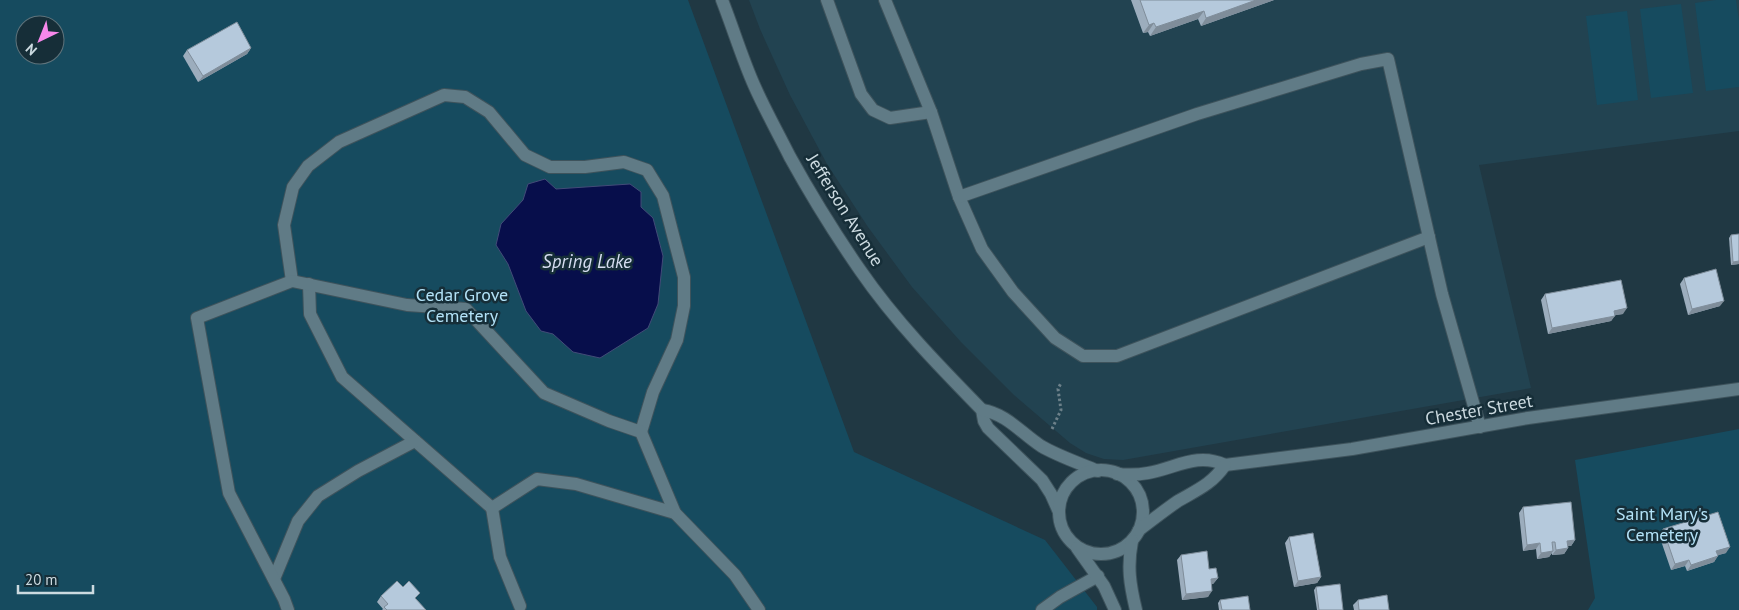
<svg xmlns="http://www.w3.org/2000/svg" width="1739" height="610" font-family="'PT Sans',sans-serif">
<rect width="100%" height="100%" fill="#203843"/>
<polygon fill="#224351" points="749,0 1739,0 1739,131 1479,165 1531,388 1123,460 1104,459 1086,453 1070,443 1014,395 961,342 912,287 868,227 827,164 790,95 760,29"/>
<g fill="#164b5f" fill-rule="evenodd">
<path d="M0,0H688L854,452L1045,540L1097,607V610H0ZM25,25H55V55H25Z"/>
<polygon points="1716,0 1736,0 1739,21 1739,87 1706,91 1695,3"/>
<polygon points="1681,4 1693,93 1651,98 1640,9"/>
<polygon points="1627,11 1638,100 1597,105 1586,16"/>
<polygon points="1739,429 1739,610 1588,610 1595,598 1575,460"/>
</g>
<polygon fill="#070e4b" stroke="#424b78" points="545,179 556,189 630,184 641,192 641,207 653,218 663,256 658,304 648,328 600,358 573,352 553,334 541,331 526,311 508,264 496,245 501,224 523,200 528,184"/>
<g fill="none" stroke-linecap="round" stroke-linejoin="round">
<g stroke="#3e535c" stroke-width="14">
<g id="lane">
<polyline points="827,0 861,94 873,110 890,118 931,112"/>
<polyline points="885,0 931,112 959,197 982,249 1013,292 1055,338 1083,356 1117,356 1429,237"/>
<polyline points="959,197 1197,114 1361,64 1388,59 1442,294 1480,427"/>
<polyline points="292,281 284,225 293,187 308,166 339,142 444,95 465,97 489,112 525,155 550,167 585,167 624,162 647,170 663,196 673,235 684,277 684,306 677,340 653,392 641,432"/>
<polyline points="309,284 310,314 342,377 492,508"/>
<polyline points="274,579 298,521 318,496 358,471 415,441"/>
<polyline points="520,606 500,557 492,508 537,479 576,484 675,513"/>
<polyline points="288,610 284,599 229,493 197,318 292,281 407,305 466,309 544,393 609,421 641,432 675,513 735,575 759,610"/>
<polyline points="1042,610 1060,597 1098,576"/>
</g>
</g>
<g stroke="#3e535c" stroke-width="14">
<g id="secondary">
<path d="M722,0C733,28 742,58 754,85C765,110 778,133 790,157C811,195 835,234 860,270C895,321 939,366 982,410L984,421L988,428L1042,480L1051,494L1059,512"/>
<path d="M982,410C1007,414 1021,433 1041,446C1058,456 1079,463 1098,471"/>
<circle cx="1101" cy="512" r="42"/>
<path d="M1117,474C1128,475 1138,475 1148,473C1176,468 1197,452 1225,465L1352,449L1528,418L1739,389"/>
<path d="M1139,530C1152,520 1165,510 1178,501C1197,490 1212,484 1225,465"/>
<path d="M1132,541C1127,567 1130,585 1136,610"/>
<polyline points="1077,548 1104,586 1115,610"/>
</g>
</g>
<polyline stroke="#6d818a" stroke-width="3" stroke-dasharray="2.5 2.5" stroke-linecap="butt" points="1052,429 1061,410 1058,389 1061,383"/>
<use href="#lane" stroke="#607b86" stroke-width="12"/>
<use href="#secondary" stroke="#607b86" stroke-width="12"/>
</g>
<g fill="#9cadbd">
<polygon points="1131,0 1274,0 1201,26 1198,19 1150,36 1148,32 1143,33"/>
<polygon points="251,48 247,54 198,82 183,56 187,50"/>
<polygon points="1739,234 1739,264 1731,265 1729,238 1731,235"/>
<polygon points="1684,278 1720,306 1688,315 1680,284"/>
<polygon points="1545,294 1623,314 1615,315 1611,321 1548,334 1541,300"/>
<polygon points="1523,507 1575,540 1571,546 1568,546 1568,548 1564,554 1552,555 1552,553 1549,557 1537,559 1536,549 1523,551 1519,513"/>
<polygon points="1663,529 1726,553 1718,555 1714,562 1687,571 1685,566 1671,570 1659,535"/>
<polygon points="1289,537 1321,577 1317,583 1294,587 1285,543"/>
<polygon points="1181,555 1209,569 1218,578 1213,584 1211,584 1208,597 1182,600 1177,560"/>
<polygon points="1316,587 1343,610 1317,610 1314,590"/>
<polygon points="381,596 416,599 426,610 382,610 383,609 377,602"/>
<polygon points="1220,600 1250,610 1219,610 1218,603"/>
<polygon points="1358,600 1389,610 1354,610 1353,605"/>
</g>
<g fill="#7f8d9a">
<polygon points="1256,0 1274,0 1201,26 1206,18"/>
<polygon points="1204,11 1198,19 1150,36 1156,27"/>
<polygon points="1154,23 1148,32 1143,33 1149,25"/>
<polygon points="251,48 247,54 198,82 203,76"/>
<polygon points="1739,261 1739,264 1731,265 1733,262"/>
<polygon points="1724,301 1720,306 1688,315 1692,309"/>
<polygon points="1627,308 1623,314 1610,316 1614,311"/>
<polygon points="1615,316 1611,321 1548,334 1552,328"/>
<polygon points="1575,540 1571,546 1563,546 1567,541"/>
<polygon points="1540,543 1536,549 1523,551 1527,545"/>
<polygon points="1730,547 1726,553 1712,557 1716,551"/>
<polygon points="1568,548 1564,554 1552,555 1556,550"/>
<polygon points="1553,551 1549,557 1537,559 1541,553"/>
<polygon points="1718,556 1714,562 1687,571 1691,565"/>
<polygon points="1689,560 1685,566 1671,570 1675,564"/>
<polygon points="1321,577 1317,583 1294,587 1298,581"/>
<polygon points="1218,578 1213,584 1207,585 1211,579"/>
<polygon points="1212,591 1208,597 1182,600 1186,594"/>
</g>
<g fill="#b5c9dc" stroke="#7f8d9a">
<polygon points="1140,0 1256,0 1206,18 1204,11 1156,27 1154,23 1149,25"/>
<polygon points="237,22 251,48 203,76 187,50"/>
<polygon points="1739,234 1739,261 1733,262 1731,235"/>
<polygon points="1716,269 1724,301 1692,309 1684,278"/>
<polygon points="1621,280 1627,308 1614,311 1615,316 1552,328 1545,294"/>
<polygon points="1571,502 1575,540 1567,541 1568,548 1556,550 1555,542 1552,542 1553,551 1541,553 1540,543 1527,545 1523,507"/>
<polygon points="1718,512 1730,547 1716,551 1718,556 1691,565 1689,560 1675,564 1663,529"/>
<polygon points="1313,533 1321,577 1298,581 1289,537"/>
<polygon points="1207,551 1209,569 1216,568 1218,578 1211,579 1212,591 1186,594 1181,555"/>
<polygon points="397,581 403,587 409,581 420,593 415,598 426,610 387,610 384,607 388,604 381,596"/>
<polygon points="1340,584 1343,610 1319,610 1316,587"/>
<polygon points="1387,595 1389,610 1359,610 1358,600"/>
<polygon points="1248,596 1250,610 1222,610 1220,600"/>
</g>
<g text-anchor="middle" stroke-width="5" stroke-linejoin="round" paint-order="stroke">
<g font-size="18" fill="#ccdae0" stroke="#162e38">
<text transform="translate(845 210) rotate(58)" y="6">Jefferson Avenue</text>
<text transform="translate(1479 410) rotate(-10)" y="6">Chester Street</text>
</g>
<g font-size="18" fill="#b3e2f7" stroke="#162e38">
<text x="462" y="301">Cedar Grove<tspan x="462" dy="21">Cemetery</tspan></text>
<text x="1662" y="520">Saint Mary's<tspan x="1662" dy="21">Cemetery</tspan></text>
</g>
<g font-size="19" font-style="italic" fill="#d6def1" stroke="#162e38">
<text x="587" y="268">Spring Lake</text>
</g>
</g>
<g transform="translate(40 40) rotate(223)"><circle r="24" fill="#162e38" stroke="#5f737b"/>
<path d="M0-4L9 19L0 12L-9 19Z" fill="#f788eb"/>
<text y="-8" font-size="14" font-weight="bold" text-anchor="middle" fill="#ccdae0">N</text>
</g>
<path d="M18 585v8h75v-8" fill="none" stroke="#ccdae0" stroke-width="2.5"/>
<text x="25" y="585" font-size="15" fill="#ccdae0" stroke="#162e38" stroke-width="4" paint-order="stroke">20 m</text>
</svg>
